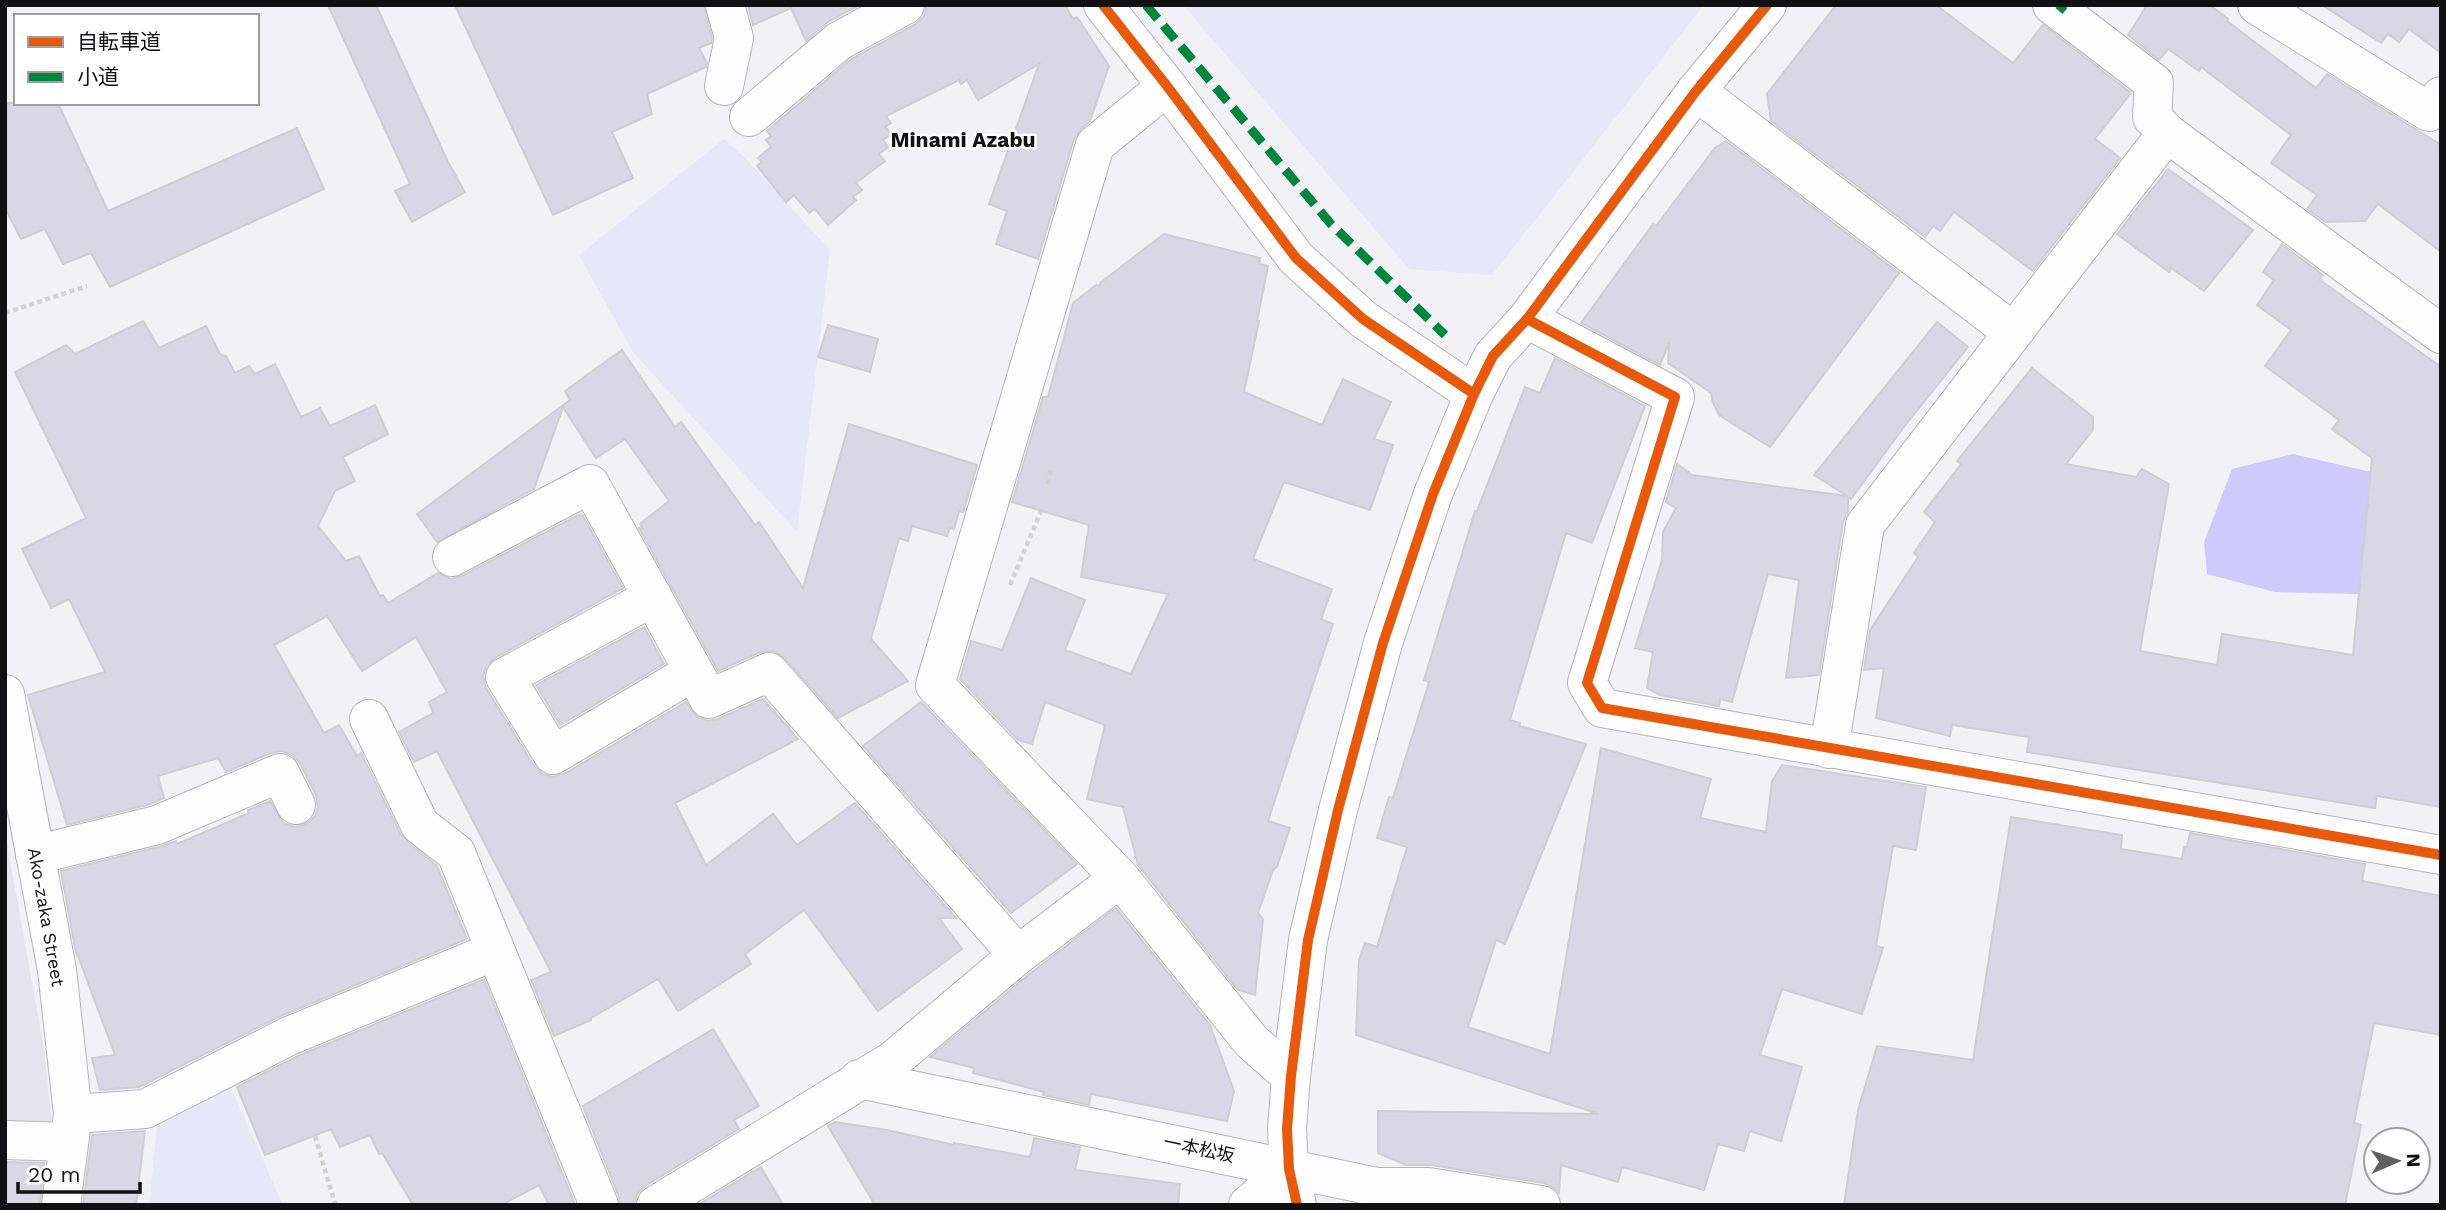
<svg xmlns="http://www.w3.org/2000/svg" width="2446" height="1210" font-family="'Work Sans','Noto Sans JP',sans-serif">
<rect width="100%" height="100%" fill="#f2f1f6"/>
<polygon fill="#e5e4ee" points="5,832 44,1049 52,1124 5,1125"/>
<g fill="#e8e6f9">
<polygon points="1183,5 1704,5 1492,275 1409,269"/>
<polygon points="724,139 749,162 830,250 797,532 633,352 579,255"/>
<polygon points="230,1086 283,1205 149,1205 157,1126"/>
</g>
<polygon fill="#d0c9fc" points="2293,454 2371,472 2359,594 2275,592 2207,574 2204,542 2232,469"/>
<g fill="#d8d7e3" stroke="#cfced2" stroke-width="2">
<polygon points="328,5 376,5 448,162 465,192 412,222 395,191 410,184"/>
<polygon points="455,5 704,5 712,39 711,43 699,48 707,63 706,67 647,94 652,114 612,132 633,178 553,215"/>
<polygon points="748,5 859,5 828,22 806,41 791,8 753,25"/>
<polygon points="927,5 1065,5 1073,19 1077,17 1109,66 1090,121 1081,129 1074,139 1038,259 996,244 1007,211 989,204 1039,64 978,100 967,80 961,84 959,80 886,116 891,123 885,127 891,134 883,140 888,147 879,154 885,161 856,183 862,190 853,197 856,200 828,225 815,209 809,213 794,195 786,202 757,166 762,162 758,158 771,147 766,140 771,136 767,131 851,59 916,24 924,16"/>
<polygon points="1836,5 1936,5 2013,63 2043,25 2131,93 2095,139 2120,158 2033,271 1954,212 1940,231 1933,226 1925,237 1771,121 1767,94"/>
<polygon points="2147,5 2210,5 2228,19 2227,21 2316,88 2327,74 2441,145 2441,252 2378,204 2365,221 2325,222 2307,209 2317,195 2271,163 2291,135 2201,67 2199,71 2168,49 2159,60 2128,35"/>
<polygon points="2322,5 2441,5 2441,53 2409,29 2399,42 2388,34 2381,43"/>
<polygon points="5,103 58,103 108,211 297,128 324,189 110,287 91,253 63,264 45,229 21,239 5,208"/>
<polygon points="1726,141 1899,273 1770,447 1719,415 1713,403 1711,393 1668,363 1669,343 1660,365 1581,323 1653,224 1656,226 1715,148"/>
<polygon points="2168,169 2253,230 2204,291 2171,268 2169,272 2117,234"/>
<polygon points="1164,234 1260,258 1259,264 1268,266 1257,321 1259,321 1244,392 1322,425 1343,379 1391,402 1374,439 1393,445 1370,510 1284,482 1253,559 1332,589 1321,619 1333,624 1268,821 1290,828 1277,867 1273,870 1258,913 1263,919 1255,995 1238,990 1138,865 1123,807 1087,799 1105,725 1045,702 1032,744 1018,740 960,679 971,641 1002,650 1031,578 1085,600 1065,650 1131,674 1168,594 1081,577 1089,525 1012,502 1043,397 1048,397 1073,303 1096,285 1099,286 1100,283"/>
<polygon points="2282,244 2323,275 2320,280 2441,367 2441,807 2377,796 2375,808 2027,752 2029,737 1952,725 1950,736 1876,718 1884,668 1864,670 1870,630 1918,557 1914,553 1935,522 1924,512 1961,464 1957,461 2032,368 2093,417 2093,430 2066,464 2136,477 2142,469 2169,484 2140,651 2217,665 2222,634 2353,655 2372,458 2332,429 2339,420 2265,366 2291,330 2257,305 2274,280 2263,272"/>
<polygon points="143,321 159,348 206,326 220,354 226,356 235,373 249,366 255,374 275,364 301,417 320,408 330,426 375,405 388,434 343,457 355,481 335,491 318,526 346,561 359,556 380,596 383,595 388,603 438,573 451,579 462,576 578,515 583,516 623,588 495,658 487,665 483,676 486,688 534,766 542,774 553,777 564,774 686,702 697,717 708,721 718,719 763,699 798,739 675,803 706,865 773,814 797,845 855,803 956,918 939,918 962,949 878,1011 804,910 745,954 751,964 678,1011 658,979 591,1018 591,1020 554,1036 531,980 551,972 437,751 414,762 399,732 433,713 429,702 447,692 416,637 362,671 327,616 274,645 324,733 339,725 357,756 361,753 401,835 437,866 467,939 281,1016 139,1087 100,1090 92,1058 115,1055 75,948 61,871 162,846 176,841 177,844 249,813 248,810 270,801 283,823 294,827 306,824 315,816 318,807 316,795 300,763 292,755 282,751 271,753 226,772 218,758 158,776 164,798 150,804 67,825 28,695 105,672 69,599 51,608 22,549 86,518 15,372 66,345 75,354"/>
<polygon points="1937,322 1968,347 1904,427 1851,499 1848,497 1848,511 1843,522 1819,675 1786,678 1799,580 1768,574 1732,702 1720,699 1719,706 1660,695 1647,688 1653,652 1635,648 1662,560 1663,532 1676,508 1666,502 1677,464 1692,475 1847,496 1814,475"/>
<polygon points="828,325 878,339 870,372 818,357"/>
<polygon points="622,350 675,427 681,422 755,525 759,522 803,588 849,424 977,465 963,512 959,511 954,529 950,528 947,536 912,526 908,541 899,538 871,639 908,681 838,718 785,658 774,651 760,652 718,671 639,528 643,529 640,524 669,501 625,439 596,458 563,407 534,489 437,542 417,514 570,400 565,391"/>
<polygon points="1555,358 1645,406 1592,543 1566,533 1510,720 1520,723 1519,726 1586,744 1505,944 1496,940 1468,1027 1550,1054 1601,748 1711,779 1700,818 1766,832 1772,781 1782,765 1926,787 1916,850 1893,846 1876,946 1883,948 1862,1014 1782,989 1760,1055 1802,1067 1781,1141 1750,1131 1744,1151 1718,1144 1704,1190 1622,1167 1618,1182 1561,1165 1559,1193 1554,1188 1544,1183 1431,1165 1406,1165 1378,1153 1378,1111 1599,1114 1356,1035 1359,960 1365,943 1377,947 1407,847 1377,838 1389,797 1393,798 1429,682 1424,680 1475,511 1477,511 1525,387 1540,393"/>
<polygon points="644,627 664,664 560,725 536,685"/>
<polygon points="921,702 1077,864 1011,913 863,746"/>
<polygon points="2011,817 2122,835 2121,849 2182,859 2184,847 2187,847 2190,833 2365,864 2362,881 2441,896 2441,1035 2374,1023 2354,1123 2361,1125 2345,1205 1844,1205 1858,1110 1877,1046 1973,1060"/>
<polygon points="1116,908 1210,1025 1234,1091 1227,1121 1091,1094 1089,1105 1043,1095 1044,1092 973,1073 974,1068 930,1057 1032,972"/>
<polygon points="484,979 575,1205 549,1205 539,1185 501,1205 413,1205 382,1153 379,1154 370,1135 340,1147 331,1129 265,1155 237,1087 298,1056"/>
<polygon points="713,1029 759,1106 734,1120 739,1129 645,1186 637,1194 634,1205 620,1205 619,1197 583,1106"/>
<polygon points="835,1122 887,1130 954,1145 954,1143 1030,1157 1034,1138 1080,1147 1075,1170 1180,1184 1178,1205 875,1205 828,1126"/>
<polygon points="145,1131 136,1205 83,1205 92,1135"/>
<polygon points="5,1162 44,1163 40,1205 5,1205"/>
<polygon points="761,1167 783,1205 698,1205"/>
</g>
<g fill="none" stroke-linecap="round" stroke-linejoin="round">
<g stroke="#b6b5b8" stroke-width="40">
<g id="minor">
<polyline points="1103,5 1167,86 1296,258 1363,319 1474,394"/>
<polyline points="2052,5 2154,83 2152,117 2167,133 2441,334"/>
<polyline points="2257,5 2429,112 2441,96"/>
<polyline points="724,86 734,38 725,5"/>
<polyline points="1696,91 2013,332"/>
<polyline points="749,117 839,41 905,5"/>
<polyline points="1527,319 1675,397 1587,683 1602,708 2441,855"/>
<polyline points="452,557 590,484 709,699 769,672 1018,955"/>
<polyline points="653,597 505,677 553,755 693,672"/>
<polyline points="5,694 57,970 73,1114 61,1205"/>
<polyline points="369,719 420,825 456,853 599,1205"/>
<polyline points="1829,749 1865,525 2167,133"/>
<polyline points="35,855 157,825 280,773 296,805"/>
<polyline points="1120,878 935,685 1095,145 1167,86"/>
<polyline points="859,1079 1377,1187 1428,1187 1541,1205"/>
<polyline points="73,1114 145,1109 289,1036 495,951"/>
<polyline points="5,1140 67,1142"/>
<polyline points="656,1205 892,1061 1018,955 1120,878 1252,1042 1291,1076"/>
<polyline points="1248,1205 1289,1169"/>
<polyline points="1297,1205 1289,1169 1287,1129 1291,1076 1308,940 1338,810 1383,643 1433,494 1474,394 1493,356 1527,319 1696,91 1767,5"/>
</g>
</g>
<g stroke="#d2d2d2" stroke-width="4.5" stroke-dasharray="5 3.5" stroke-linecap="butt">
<polyline points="5,313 87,286"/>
<polyline points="1048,484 1051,469"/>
<polyline points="1010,585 1041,511"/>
<polyline points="315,1136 335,1204"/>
</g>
<use href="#minor" stroke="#fdfdfe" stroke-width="38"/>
<g stroke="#00873e" stroke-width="9" stroke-dasharray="18 9" stroke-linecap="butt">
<polyline points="1146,5 1331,224 1445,335"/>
<polyline points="2059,11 2064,5"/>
</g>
<g stroke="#fff" stroke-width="15">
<g id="cycleway">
<polyline points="1103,5 1167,86 1296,258 1363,319 1474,394"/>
<polyline points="1527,319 1675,397 1587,683 1602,708 2441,855"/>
<polyline points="1297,1205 1289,1169 1287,1129 1291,1076 1308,940 1338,810 1383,643 1433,494 1474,394 1493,356 1527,319 1696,91 1767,5"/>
</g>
</g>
<use href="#cycleway" stroke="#e8590c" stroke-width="10"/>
</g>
<g text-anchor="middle" stroke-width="5" stroke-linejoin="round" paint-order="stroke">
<g font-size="18" fill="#111113" stroke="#fff">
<text transform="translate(46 917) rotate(80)" y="6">Ako-zaka Street</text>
<text transform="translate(1199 1149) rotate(12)" y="6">一本松坂</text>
</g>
<g font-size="21" font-weight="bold" fill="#111113" stroke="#fff">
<text x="963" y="147">Minami Azabu</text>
</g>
</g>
<rect width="2446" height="1210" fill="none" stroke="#111113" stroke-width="14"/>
<rect x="14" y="14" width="245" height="91" fill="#ffffff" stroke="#a0a0a1" stroke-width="2"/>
<rect x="28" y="37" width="35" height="10" fill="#e8590c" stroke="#a0a0a1" stroke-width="2"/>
<text x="77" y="49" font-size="21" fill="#111113">自転車道</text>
<rect x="28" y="72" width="35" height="10" fill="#00873e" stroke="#a0a0a1" stroke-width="2"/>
<text x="77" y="84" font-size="21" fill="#111113">小道</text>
<g transform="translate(2397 1161) rotate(88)"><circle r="33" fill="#ffffff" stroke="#a0a0a1" stroke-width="2"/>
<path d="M0-5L12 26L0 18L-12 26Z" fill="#605f62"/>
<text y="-10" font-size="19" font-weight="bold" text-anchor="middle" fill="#111113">N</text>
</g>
<path d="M18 1182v10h122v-10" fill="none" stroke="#111113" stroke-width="3.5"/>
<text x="28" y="1182" font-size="21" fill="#111113" stroke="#ffffff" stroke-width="5" paint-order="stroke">20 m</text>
</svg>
